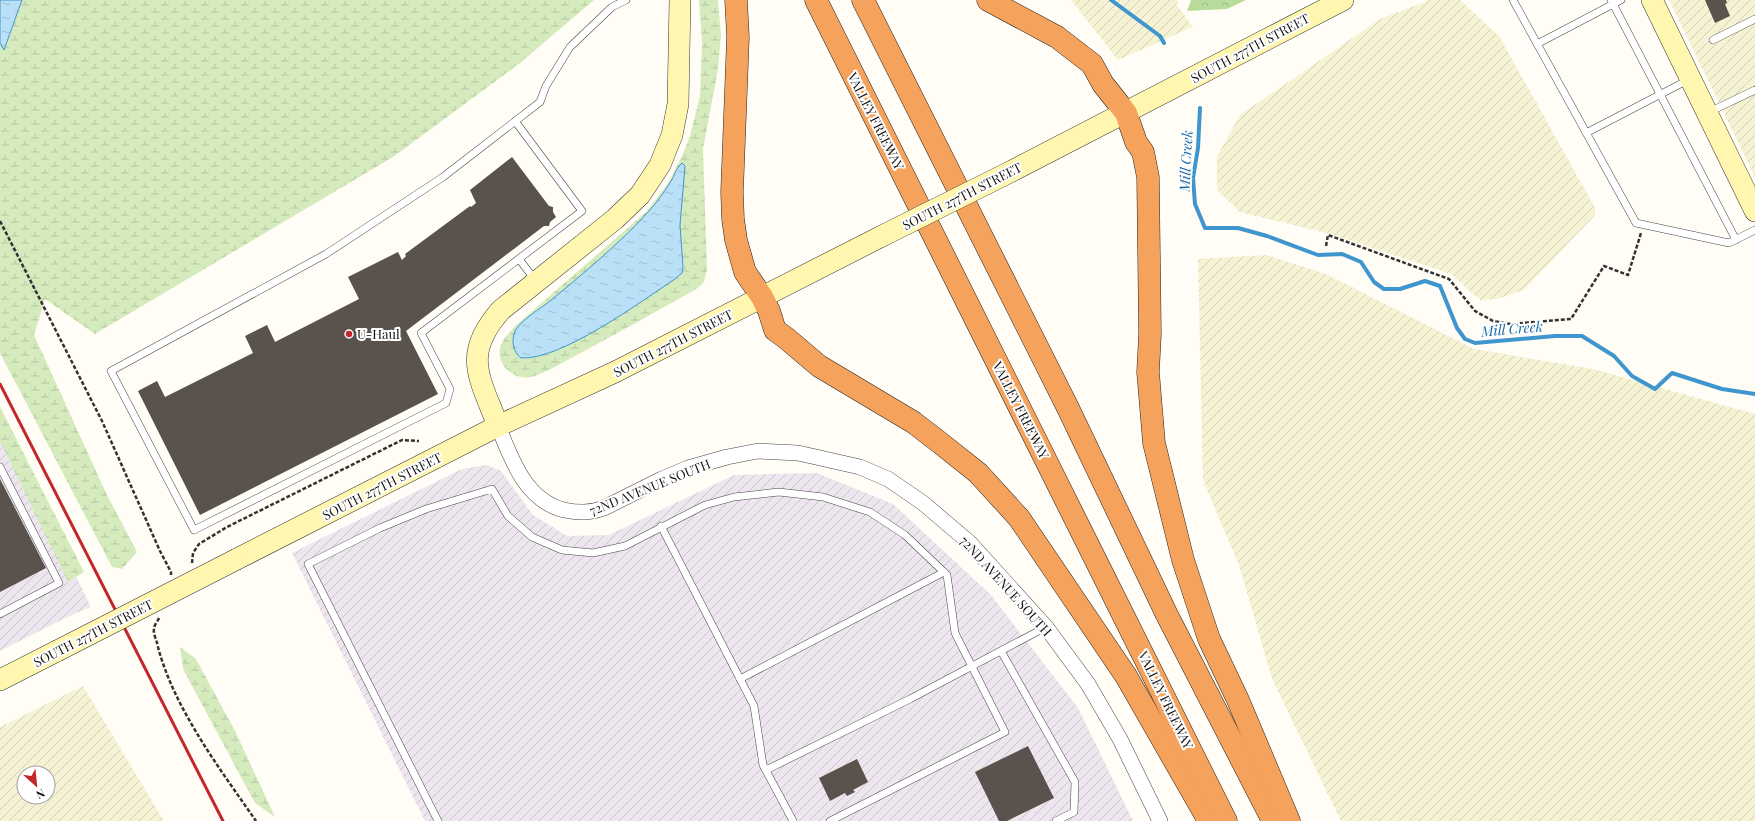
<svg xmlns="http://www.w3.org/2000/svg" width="1755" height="821" font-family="'Playfair Display',serif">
<defs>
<pattern id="industrial-furrows" width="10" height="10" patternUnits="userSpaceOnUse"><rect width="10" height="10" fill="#eee6ef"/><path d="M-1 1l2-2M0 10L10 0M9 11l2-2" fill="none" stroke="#cbc4cc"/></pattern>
<pattern id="farmland-furrows" width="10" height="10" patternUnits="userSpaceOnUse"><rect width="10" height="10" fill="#f6f3d4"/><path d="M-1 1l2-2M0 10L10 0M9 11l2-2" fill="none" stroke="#d2cfb5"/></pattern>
<pattern id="forest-crowns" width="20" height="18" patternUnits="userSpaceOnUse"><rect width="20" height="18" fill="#b9dc9c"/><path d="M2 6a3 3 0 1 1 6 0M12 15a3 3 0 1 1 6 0" fill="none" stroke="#9ebc85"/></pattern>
<pattern id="wetland-marsh" width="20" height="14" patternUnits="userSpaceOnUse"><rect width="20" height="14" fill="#d5ebbd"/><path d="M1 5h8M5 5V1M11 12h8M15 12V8" fill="none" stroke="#b6c8a1"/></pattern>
<pattern id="water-ripples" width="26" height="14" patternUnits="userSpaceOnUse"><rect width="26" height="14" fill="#b9e0f7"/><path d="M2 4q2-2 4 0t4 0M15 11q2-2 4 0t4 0" fill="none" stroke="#9ebfd3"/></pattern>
</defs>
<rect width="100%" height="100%" fill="#fffdf5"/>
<g fill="url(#industrial-furrows)">
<polygon points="0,419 91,607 67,617 0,651"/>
<polygon points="487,465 501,471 533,515 567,536 609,535 734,475 817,473 893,504 991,595 1078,708 1133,821 425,821 292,553 462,469"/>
</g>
<g fill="url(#farmland-furrows)" fill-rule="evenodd">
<polygon points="1071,0 1178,0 1177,5 1193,27 1118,60"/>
<polygon points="1430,0 1460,0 1499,36 1595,208 1595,215 1524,290 1497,299 1480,300 1451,274 1330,234 1240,212 1217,190 1217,156 1240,115 1380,19"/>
<polygon points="1669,0 1755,0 1755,177"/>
<polygon points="1266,255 1326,274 1474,349 1593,369 1755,414 1755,821 1341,821 1272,679 1240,568 1203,480 1198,259"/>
<path d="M83,686L164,821H0V727ZM24,773H48V797H24Z"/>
</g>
<polygon fill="url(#forest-crowns)" points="1191,0 1246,0 1227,9 1187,11"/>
<g fill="url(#wetland-marsh)">
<polygon points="22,0 594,0 520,63 393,157 95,334 45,299 34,335 106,493 137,552 122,569 112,567 0,353 0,43 4,50"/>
<path d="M699,0H718L721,35L718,69L703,149L707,270L704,282L698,288C657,311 616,334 575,356C561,363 546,373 531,377C514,380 497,366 500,348C502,340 510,332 515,326L646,212L667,185L682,156L690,136L700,96L702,42Z"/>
<polygon points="0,407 84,572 68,582 0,441"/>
<polygon points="180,647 196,659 235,731 275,817 255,803 183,669"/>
</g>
<g fill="url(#water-ripples)" stroke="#3f96cf">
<polygon points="0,0 22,0 4,50 0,43"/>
<path d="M682,163L685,166L680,225L683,267L682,273L675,279C640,302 562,360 521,358C513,352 511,341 515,331C521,320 540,309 550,301C584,273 620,243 649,211C657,202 665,191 671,181C675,175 676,168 682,163Z"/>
</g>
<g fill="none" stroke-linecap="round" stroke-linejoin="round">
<g stroke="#3f96cf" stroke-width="4">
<polyline points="1111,0 1160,36 1164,43"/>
<polyline points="1200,108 1198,148 1193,178 1195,204 1205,228 1238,228 1267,236 1318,255 1342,254 1361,262 1374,282 1384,289 1400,289 1425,281 1440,286 1457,328 1465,339 1475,343 1555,336 1582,336 1614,356 1632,376 1655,389 1672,373 1722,389 1755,394"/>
</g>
</g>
<g fill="#5a524d">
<polygon points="1705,0 1726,0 1727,3 1725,4 1730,16 1715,23"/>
<polygon points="512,157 549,206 553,207 553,212 556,217 550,222 549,226 544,226 406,331 438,394 200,515 138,391 157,381 165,397 253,353 245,336 267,325 275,342 359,299 348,277 398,252 402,260 406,256 405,254 470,206 471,207 476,203 470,190"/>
<polygon points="0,479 46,568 0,592"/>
<polygon points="1028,746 1054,798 1007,821 999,821 975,772"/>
<polygon points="857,759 868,782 853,790 855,792 847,796 845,793 830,801 819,778"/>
</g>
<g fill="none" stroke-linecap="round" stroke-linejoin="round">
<g stroke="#444" stroke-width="8">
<g id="lane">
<polyline points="1513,0 1636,223 1729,243 1755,230"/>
<polyline points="1611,0 1736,240"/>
<polyline points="1713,40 1755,19"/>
<polyline points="1537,44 1621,0"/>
<polyline points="1709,112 1755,90"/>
<polyline points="515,121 582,211 421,333 450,389 446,403 194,530 111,371 326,254 443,177 540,102 546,86 570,47 612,7 626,0"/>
<polyline points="1586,133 1688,80"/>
<polyline points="519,259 535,280"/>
<polyline points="0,467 59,583 0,614"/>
<polyline points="661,526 754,706 763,765 793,821"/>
<polyline points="1001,651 1075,782 1074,812 1056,821"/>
<polyline points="740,679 944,572"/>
<polyline points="766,770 910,699 1046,627"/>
<polyline points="438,821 308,564 380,528 426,509 492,489 508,516 532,537 562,550 593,553 625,546 705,505 734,497 779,492 823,497 870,512 905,535 947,575 955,633 1005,732 830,821"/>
</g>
</g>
<g stroke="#444" stroke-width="16">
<path id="street" d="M498,426C512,460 525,500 564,510C579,513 590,513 604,508L662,479L688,468L727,457L758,451L798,453L860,467L888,479L923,503L970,543L1046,627L1088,684L1120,739L1160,821"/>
</g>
<g stroke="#333" stroke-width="22">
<g id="secondary">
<polyline points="1652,0 1755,211"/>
<polyline points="1012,171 1343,0"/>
<path d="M498,426C480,378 461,355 501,310L615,219L640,195L660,165L672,135L678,104L680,0"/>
<polyline points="237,559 498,426 615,372 882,236"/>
<polyline points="0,680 57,651"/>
</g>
</g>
<g stroke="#222" stroke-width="23">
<g id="highway">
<polyline points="736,0 738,37 732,192 733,219 736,240 745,272 762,297 769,311 775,330 786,338 819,366 913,422 939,442 978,473 1019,518 1126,676 1209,821"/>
<polyline points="816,0 1226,821"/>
<polyline points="863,0 1068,408 1167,615 1273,821"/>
<polyline points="988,0 1057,37 1092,64 1103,84 1126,113 1136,142 1143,152 1148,177 1150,334 1148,372 1154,443 1183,560 1209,639 1238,700 1289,821"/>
</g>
</g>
<g stroke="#333" stroke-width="2.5" stroke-dasharray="4 2" stroke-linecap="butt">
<polyline points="0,221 102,421 160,551 171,572 171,575"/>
<polyline points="1326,246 1328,235 1449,279 1475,311 1493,321 1510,324 1571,319 1604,266 1628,275 1641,233"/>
<polyline points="192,563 193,553 199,544 227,527 402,440 419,441"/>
<path d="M159,618C158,621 154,625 154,629C153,633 156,639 157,643C172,706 220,769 256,821"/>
</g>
<use href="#lane" stroke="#fff" stroke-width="7"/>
<use href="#street" stroke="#fff" stroke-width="15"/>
<use href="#secondary" stroke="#fff6b0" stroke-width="21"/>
<use href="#highway" stroke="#f5a25d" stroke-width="22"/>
<polyline stroke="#c4262e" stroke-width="3" points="0,384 223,821"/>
<g stroke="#333" stroke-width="22" stroke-linecap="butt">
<g id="secondary-bridge">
<polyline points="882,236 1012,171"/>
<polyline points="57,651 237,559"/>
</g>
</g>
<use href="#secondary-bridge" stroke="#fff6b0" stroke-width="21"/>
</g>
<circle fill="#c4262e" stroke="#fff" stroke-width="1.5" cx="349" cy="334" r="4"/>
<g text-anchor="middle" stroke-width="4" stroke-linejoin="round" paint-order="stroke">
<g font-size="13" fill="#111" stroke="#fff">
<text transform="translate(1250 48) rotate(-28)" y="5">SOUTH 277TH STREET</text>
<text transform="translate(876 121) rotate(63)" y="5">VALLEY FREEWAY</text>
<text transform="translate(962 196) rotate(-27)" y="5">SOUTH 277TH STREET</text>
<text transform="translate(673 343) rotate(-27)" y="5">SOUTH 277TH STREET</text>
<text transform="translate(1021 410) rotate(63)" y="5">VALLEY FREEWAY</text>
<text transform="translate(382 486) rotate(-27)" y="5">SOUTH 277TH STREET</text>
<text transform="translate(650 487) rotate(-22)" y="5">72ND AVENUE SOUTH</text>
<text transform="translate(1006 586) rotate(48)" y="5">72ND AVENUE SOUTH</text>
<text transform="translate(93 633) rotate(-27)" y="5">SOUTH 277TH STREET</text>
<text transform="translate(1166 700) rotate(64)" y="5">VALLEY FREEWAY</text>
</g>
<g font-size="13" fill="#111" stroke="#fff" text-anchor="start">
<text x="357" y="339">U-Haul</text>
</g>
<g font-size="14" font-style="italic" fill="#1768a6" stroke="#fff">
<text transform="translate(1186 161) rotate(-87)" y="5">Mill Creek</text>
<text transform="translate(1512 329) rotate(-5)" y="5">Mill Creek</text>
</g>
</g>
<g transform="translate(36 785) rotate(153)"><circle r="19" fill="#ffffff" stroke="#a0a0a0"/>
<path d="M0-3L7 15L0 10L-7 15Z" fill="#c4262e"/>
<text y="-6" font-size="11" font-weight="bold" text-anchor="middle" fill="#111111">N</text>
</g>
</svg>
